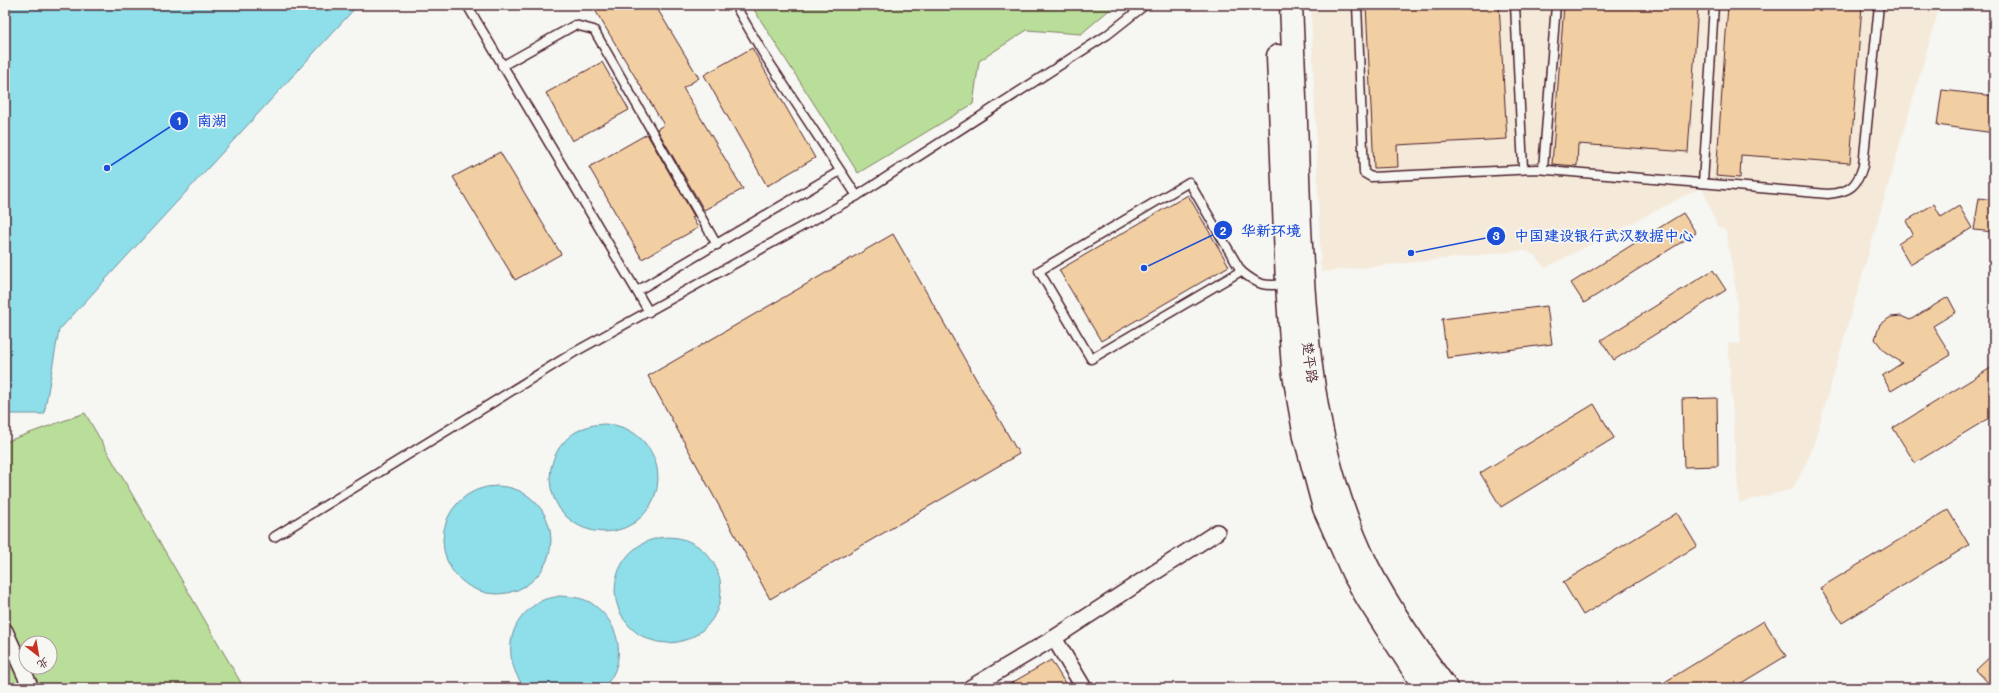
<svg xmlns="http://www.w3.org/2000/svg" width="1999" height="693" font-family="Mali,'LXGW WenKai TC',sans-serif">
<rect width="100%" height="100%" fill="#f6f6f2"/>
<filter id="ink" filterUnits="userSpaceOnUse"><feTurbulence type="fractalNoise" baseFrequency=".025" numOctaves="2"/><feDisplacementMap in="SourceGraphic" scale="8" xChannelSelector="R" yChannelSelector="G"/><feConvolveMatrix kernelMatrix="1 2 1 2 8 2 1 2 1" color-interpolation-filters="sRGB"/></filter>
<g filter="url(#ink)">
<polygon fill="#f5eada" points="1311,5 1940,5 1812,450 1793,489 1739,503 1728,344 1741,343 1736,292 1726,231 1717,226 1702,187 1545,268 1534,255 1526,251 1519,251 1321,272"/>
<g fill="#b9de9a" stroke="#827e62" fill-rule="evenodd">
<polygon points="751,5 1115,5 1081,34 1027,30 979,61 973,104 858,173"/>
<path d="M85,413L244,688H5V442ZM26,643H50V667H26Z"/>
</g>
<g fill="#8edfea" stroke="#73929e">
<polygon points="5,5 358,5 59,330 44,414 5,414"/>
<circle cx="604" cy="478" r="54"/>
<circle cx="497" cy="540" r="54"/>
<circle cx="668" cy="590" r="53"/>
<path d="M559,596C571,597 584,597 594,605C621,624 628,664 603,688H525C502,659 506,620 541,601C546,598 553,598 559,596Z"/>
</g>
<g fill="#f2cfa3" stroke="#4a1f2b">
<polygon points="592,5 655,5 699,78 683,88 743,189 704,210 657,129 664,125"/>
<polygon points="1366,5 1499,5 1507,139 1397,145 1398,167 1374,168"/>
<polygon points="1564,5 1698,5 1688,152 1578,144 1577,166 1552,164"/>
<polygon points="1728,5 1862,5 1850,163 1741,155 1740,178 1716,176"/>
<polygon points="752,48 815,158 767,186 704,75"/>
<polygon points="602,62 629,110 572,141 546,93"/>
<polygon points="1942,90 1994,96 1994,133 1937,125"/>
<polygon points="647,134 694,216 692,217 698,228 642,259 589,167"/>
<polygon points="500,152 561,254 515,280 453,177"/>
<polygon points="1188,195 1229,266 1101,341 1059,270"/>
<polygon points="1979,198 1994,200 1994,232 1974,230"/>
<polygon points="1934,204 1941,217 1959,206 1972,228 1910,265 1898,244 1913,234 1906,221"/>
<polygon points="1683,213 1696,233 1584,303 1571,283"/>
<polygon points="893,234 1019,454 770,599 648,376"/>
<polygon points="1713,270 1726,290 1614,360 1601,340"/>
<polygon points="1948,297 1956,312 1933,326 1951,355 1891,391 1882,376 1902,363 1884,351 1875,339 1880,324 1891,317 1901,316 1910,320"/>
<polygon points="1547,306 1552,344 1447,358 1442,319"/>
<polygon points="1994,366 1994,415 1915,463 1893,428"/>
<polygon points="1717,398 1718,466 1684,467 1682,399"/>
<polygon points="1594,404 1614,438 1501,507 1480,473"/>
<polygon points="1948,510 1969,545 1842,623 1820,588"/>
<polygon points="1677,513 1697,546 1583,615 1563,582"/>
<polygon points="1764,621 1786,656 1733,688 1655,688"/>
<polygon points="1994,653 1994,688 1993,688 1976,670"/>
<polygon points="1051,660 1068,688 1003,688"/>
</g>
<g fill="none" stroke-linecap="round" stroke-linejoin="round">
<g stroke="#4a1f2b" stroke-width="11">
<g id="service">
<polyline points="467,5 649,312"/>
<polyline points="735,5 763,53 857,196"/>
<path d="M1357,5L1364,173L1371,177L1536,169L1828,194C1850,192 1857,186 1863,166L1879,5"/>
<polyline points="1515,5 1523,168"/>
<polyline points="502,66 575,25 594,30 717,245"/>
<polyline points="1543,169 1556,5"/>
<polygon points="1189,182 1241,271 1091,359 1039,271"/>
<polyline points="1703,183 1714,5"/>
<path d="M1241,271C1258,285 1264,287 1286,284"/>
<polyline points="637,291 840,171"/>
<polyline points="274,537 573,353 857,196 1107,35 1145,5"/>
</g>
</g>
<g stroke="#4a1f2b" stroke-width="18">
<g id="minor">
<polyline points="5,631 31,688"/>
<polyline points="1054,638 1084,688"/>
<polyline points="970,688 1054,638 1217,532"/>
</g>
</g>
<g stroke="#4a1f2b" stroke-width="25">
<g id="secondary">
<path d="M1291,5C1294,72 1297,139 1299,206C1305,332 1311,451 1368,567C1390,610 1418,649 1446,688"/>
<polyline points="1278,56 1287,284 1293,369 1305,437 1324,508 1353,573 1367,598 1425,688"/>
</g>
</g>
<use href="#service" stroke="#f6f6f2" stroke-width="8"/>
<use href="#minor" stroke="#f6f6f2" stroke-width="15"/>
<use href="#secondary" stroke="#f6f6f2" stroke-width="22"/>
</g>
</g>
<g text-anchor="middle" stroke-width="3.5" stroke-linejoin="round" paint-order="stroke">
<g font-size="14" fill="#4a1f2b" stroke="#f6f6f2">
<text transform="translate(1310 362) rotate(82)" y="5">楚平路</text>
</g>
</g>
<path fill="none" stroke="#1d4ed8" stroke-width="1.5" d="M107 168L179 121M1144 268L1223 230M1411 253L1496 236"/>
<g fill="#1d4ed8" stroke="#f6f6f2" stroke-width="1.5">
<circle cx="107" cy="168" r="4"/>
<circle cx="1144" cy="268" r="4"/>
<circle cx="1411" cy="253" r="4"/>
<circle cx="179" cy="121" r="10"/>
<circle cx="1223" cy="230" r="10"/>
<circle cx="1496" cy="236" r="10"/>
</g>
<g font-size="12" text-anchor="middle" font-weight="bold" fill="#fff">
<text x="179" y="125">1</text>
<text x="1223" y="235">2</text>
<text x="1496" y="240">3</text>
</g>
<g font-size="15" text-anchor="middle" font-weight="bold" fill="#1d4ed8" stroke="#f6f6f2" stroke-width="3.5" stroke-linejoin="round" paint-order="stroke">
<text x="212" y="126">南湖</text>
<text x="1271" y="236">华新环境</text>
<text x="1604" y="241">中国建设银行武汉数据中心</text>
</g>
<rect width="1999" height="693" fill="none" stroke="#f6f6f2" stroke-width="20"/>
<rect x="10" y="10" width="1979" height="673" fill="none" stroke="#4a1f2b" stroke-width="1.5" filter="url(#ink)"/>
<g transform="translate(38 655) rotate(149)"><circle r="19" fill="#f6f6f2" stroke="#b1a0a2"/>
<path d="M0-3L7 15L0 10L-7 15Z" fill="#c8321e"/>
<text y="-6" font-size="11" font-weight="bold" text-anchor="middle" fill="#4a1f2b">北</text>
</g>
</svg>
